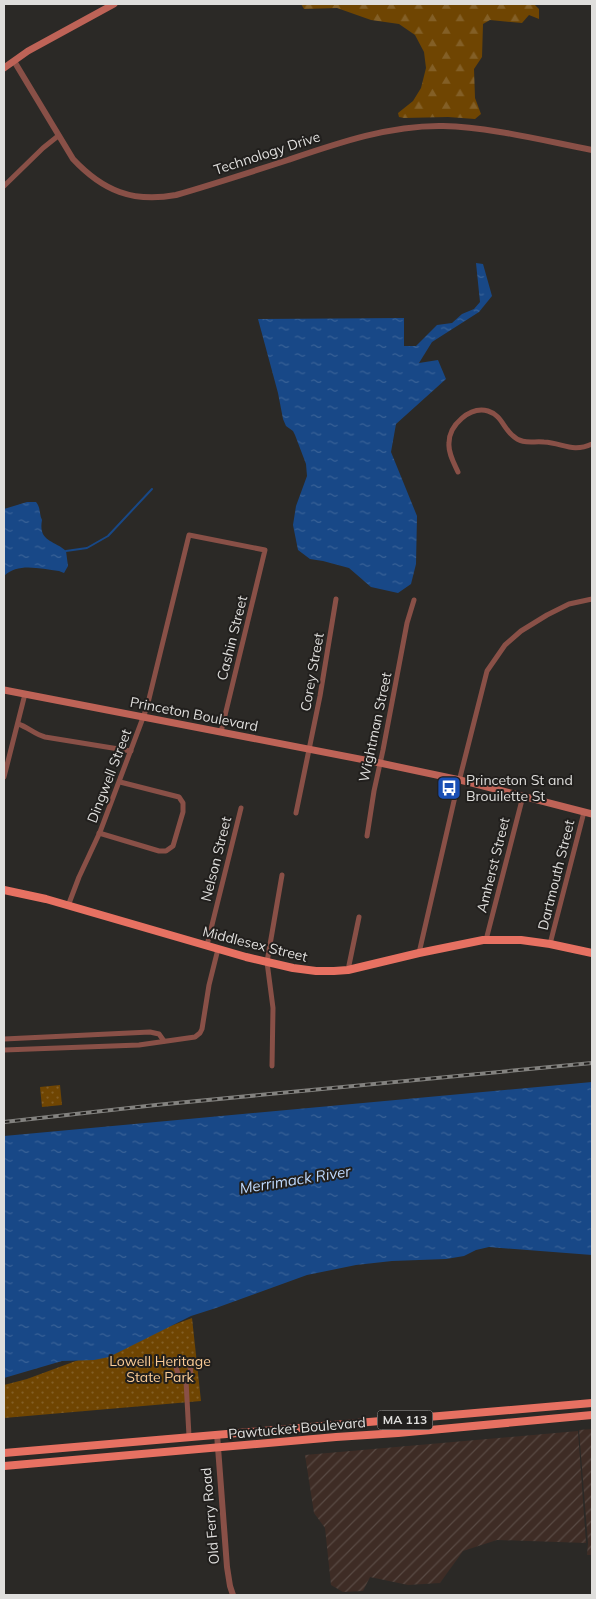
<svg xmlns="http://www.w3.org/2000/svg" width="596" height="1599" font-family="Mulish,sans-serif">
<defs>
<pattern id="industrial-furrows" width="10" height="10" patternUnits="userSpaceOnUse" patternTransform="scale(1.25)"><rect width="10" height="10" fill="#3e2c25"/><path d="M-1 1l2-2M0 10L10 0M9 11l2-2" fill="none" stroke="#594a44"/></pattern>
<pattern id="forest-firs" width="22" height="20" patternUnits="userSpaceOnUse" patternTransform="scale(1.25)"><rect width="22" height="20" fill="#6f4502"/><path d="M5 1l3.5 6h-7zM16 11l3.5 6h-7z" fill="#835f26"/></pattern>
<pattern id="park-dots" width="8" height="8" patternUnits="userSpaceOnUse" patternTransform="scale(1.25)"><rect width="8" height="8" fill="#6f4502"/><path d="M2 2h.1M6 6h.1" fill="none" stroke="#835f26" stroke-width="1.8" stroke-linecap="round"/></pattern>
<pattern id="water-ripples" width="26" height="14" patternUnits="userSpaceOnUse" patternTransform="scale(1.25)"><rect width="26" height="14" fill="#184887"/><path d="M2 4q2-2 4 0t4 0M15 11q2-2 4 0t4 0" fill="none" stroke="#396297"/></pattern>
</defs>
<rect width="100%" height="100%" fill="#2b2926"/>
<g fill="url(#industrial-furrows)">
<polygon points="592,1429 592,1555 587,1555 588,1543 579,1430"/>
<polygon points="578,1431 586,1543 497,1540 463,1551 440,1583 408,1585 370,1577 363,1591 343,1592 331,1585 325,1528 314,1513 305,1455"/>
</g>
<polygon fill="url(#forest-firs)" points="301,4 534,4 539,9 539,19 529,15 522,23 490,20 483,24 482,57 474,69 475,98 481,114 475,119 448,117 404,118 399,117 398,113 413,101 421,88 426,68 424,52 415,35 399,24 371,20 337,8 304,9"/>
<g fill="url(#park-dots)">
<polygon points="60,1085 62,1105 42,1107 40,1087"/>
<polygon points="192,1318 201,1401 4,1418 4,1385 27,1379"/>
</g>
<g fill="url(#water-ripples)">
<polygon points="476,263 483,264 492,296 479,312 432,342 419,363 438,360 446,379 396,424 391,452 417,516 416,564 411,584 398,593 371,587 349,568 323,561 310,559 298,550 293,525 296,506 307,476 306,464 295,435 293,431 286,426 283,419 278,393 258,319 404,318 404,346 416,346 437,325 452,323 462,314 474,309 480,302"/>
<path d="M27,502H36C41,508 39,514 42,520C38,542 54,540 66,551L68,566L64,573L59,571C41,569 18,562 4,576V509Z"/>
<polygon points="592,1082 592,1255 489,1247 476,1250 464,1256 446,1259 392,1261 356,1265 307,1275 216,1308 191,1316 109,1357 94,1360 62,1361 4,1378 4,1136"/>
</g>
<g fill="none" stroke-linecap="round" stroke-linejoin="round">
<polyline stroke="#184887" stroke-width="2" points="66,551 87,548 108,536 152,489"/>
<g stroke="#895047" stroke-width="5">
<polyline points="4,186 43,148 58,136"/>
<path d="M458,472C454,463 448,453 449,443C449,425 470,406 488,411C501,415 503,427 512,435C522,445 531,441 544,442C563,443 572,453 592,444"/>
<path d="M18,724C28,727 34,734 45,737L131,751"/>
<polyline points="4,777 25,694"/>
<polyline points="296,813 320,696 336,599"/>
<polyline points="99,833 159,851 166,851 173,846 183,812 183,803 179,797 120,782"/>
<polyline points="367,836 374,791 383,750 407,623 414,600"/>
<polyline points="68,906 79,877 100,832 147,707 189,535 265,550 221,732"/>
<polyline points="486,940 523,796"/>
<polyline points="550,944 584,812"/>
<polyline points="207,945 241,808"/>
<polyline points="419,953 454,801 487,671 505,645 521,631 547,615 569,604 592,599"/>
<polyline points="348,970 359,917"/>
<polyline points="4,1039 150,1032 159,1034 164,1041"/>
<polyline points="4,1050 139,1045 195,1037 200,1033 202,1029 209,985 218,949"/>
<polyline points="272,1066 273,1008 267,962 282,875"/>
<path d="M186,1381C191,1376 192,1370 189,1363C184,1360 179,1361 176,1367L178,1374L186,1381L189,1436"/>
</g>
<g stroke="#895047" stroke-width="6">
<path d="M14,61L73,159C103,191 133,203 176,195C214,184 251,172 288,160C338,143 390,125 443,126C490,127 545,141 592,150"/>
<polyline points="217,1434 227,1567 230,1586 233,1595"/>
</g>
<g stroke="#be6357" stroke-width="7">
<polyline points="4,68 28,51 114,4"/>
<polyline points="4,690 380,763 460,780 592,814"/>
</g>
<g stroke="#e77162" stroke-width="8">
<polyline points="4,890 46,899 246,957 293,968 316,971 334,971 348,970 419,953 483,940 521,940 550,944 592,953"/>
<polyline points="4,1453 592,1403"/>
<polyline points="4,1466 336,1437 398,1433 592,1415"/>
</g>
<g stroke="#83827f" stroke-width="4">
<polyline id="rail" points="4,1122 156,1105 592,1063"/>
</g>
<use href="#rail" stroke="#211f1d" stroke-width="2" stroke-dasharray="5.5" stroke-linecap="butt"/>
</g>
<defs>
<g id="bus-square" transform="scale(1.25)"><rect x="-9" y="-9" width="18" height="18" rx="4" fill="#1a4fb4" stroke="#211f1d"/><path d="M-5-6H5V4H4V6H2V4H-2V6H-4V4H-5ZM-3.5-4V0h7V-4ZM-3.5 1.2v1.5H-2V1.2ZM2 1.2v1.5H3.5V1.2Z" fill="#fff"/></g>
</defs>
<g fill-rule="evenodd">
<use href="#bus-square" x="449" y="788"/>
</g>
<g text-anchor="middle" stroke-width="4" stroke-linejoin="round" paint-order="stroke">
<rect fill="#211f1d" stroke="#a6a5a3" stroke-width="1" x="377.5" y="1410.5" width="55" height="19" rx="4"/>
<g font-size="12" font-weight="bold" fill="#dfdedc">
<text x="405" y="1424">MA 113</text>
</g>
<g font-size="14" fill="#dfdedc" stroke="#211f1d">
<text transform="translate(267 153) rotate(-18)" y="5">Technology Drive</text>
<text transform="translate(232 638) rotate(-76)" y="5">Cashin Street</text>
<text transform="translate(312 672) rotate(-80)" y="5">Corey Street</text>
<text transform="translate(194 714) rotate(11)" y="5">Princeton Boulevard</text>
<text transform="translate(375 727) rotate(-78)" y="5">Wightman Street</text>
<text transform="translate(109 776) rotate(-69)" y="5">Dingwell Street</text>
<text transform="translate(216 859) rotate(-76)" y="5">Nelson Street</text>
<text transform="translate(493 865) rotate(-76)" y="5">Amherst Street</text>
<text transform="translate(556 875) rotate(-76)" y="5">Dartmouth Street</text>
<text transform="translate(255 944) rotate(14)" y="5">Middlesex Street</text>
<text transform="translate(297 1428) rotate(-5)" y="5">Pawtucket Boulevard</text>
<text transform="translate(210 1516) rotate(-95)" y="5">Old Ferry Road</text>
</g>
<g font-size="14" fill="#dfdedc" stroke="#211f1d" text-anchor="start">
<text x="466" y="785">Princeton St and<tspan x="466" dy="16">Brouilette St</tspan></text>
</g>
<g font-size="14" fill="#fbcc96" stroke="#211f1d">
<text x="160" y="1366">Lowell Heritage<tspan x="160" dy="16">State Park</tspan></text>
</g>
<g font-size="15" font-style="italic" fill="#bed9fd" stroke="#211f1d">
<text transform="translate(295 1180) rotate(-9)" y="5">Merrimack River</text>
</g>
</g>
<rect width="596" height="1599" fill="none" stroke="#dfdedc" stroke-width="10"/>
</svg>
